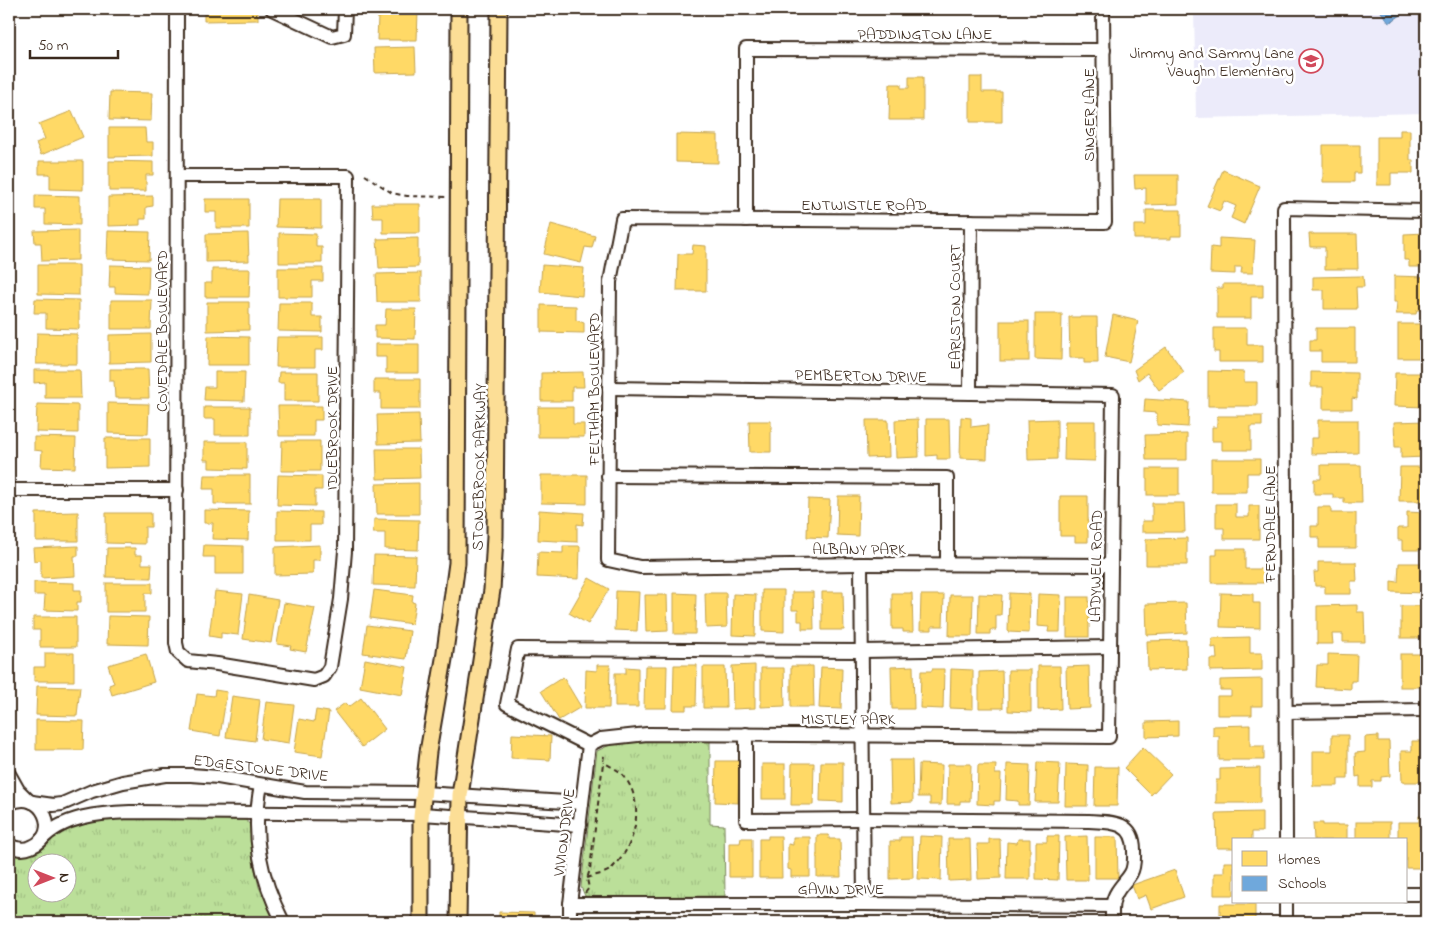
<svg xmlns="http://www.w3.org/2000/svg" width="1435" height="931" font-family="'Indie Flower',sans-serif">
<defs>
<pattern id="park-tufts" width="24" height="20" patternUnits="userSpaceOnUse" patternTransform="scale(1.25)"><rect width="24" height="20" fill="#bbdf99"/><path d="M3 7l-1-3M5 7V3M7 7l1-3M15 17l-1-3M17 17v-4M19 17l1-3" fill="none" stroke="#a2c083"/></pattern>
</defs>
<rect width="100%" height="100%" fill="#fff"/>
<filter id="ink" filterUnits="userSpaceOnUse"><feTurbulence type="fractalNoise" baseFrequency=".02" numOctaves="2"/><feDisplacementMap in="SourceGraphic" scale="10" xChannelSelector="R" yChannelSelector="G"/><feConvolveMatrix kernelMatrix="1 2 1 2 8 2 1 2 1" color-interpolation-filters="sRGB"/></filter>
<g filter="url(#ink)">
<polygon fill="#ecebfa" points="1194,9 1426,9 1426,113 1196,118"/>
<g fill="url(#park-tufts)" stroke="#7b845c" fill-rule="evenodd">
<polygon points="653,740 710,740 710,824 724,825 725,896 597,897 585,896 581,887 597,751 614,743"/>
<path d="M113,818H244L251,826L254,865L259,887L276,922H9V851L30,852L38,850L62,827ZM38,864H68V894H38Z"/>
</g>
<g fill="#ffd966" stroke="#c4a450">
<polygon points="204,9 258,9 258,20 204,21"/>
<polygon points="383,12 418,12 417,40 377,40 378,17 382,17"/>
<polygon points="415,47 416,72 375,73 374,48"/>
<polygon points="909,77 923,77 923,120 889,120 890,84 901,84 901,88 909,88"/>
<polygon points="970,77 982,77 982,92 1002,92 1002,122 970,122"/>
<polygon points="110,92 152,93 151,121 109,120"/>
<polygon points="72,111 83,137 41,155 36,143 45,139 39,124"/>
<polygon points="109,128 145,128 146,142 153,142 153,156 109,157"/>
<polygon points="1400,130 1410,130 1410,160 1413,160 1413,173 1391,173 1391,185 1377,185 1377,137 1400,137"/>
<polygon points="676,134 718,135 718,163 676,162"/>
<polygon points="1323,145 1360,145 1360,173 1354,173 1354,182 1323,182"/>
<polygon points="39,161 83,161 83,190 50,189 50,174 39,174"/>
<polygon points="109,161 153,162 153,175 146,175 146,191 109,191"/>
<polygon points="1223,170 1260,186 1244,224 1231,218 1236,206 1224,201 1220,211 1207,206"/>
<polygon points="1134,175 1178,175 1178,204 1146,205 1146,188 1135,189"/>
<polygon points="35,195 80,196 80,225 45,224 45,209 35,209"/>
<polygon points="153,196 153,206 146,207 146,219 140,219 140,225 108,226 108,197"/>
<polygon points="205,199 249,199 249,228 216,228 216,212 205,212"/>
<polygon points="277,199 321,199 321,228 276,227"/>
<polygon points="372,204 420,204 420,233 383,233 383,218 373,218"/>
<polygon points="1146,210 1181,210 1181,236 1171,236 1171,239 1134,239 1134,225 1146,225"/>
<polygon points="551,224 595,236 592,248 585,247 581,263 544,254"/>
<polygon points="78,230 78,260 42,261 41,243 35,243 34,231"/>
<polygon points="108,231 150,232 149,260 107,259"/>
<polygon points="248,233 249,261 206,262 206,234"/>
<polygon points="279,233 316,234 316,247 322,247 322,263 279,263"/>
<polygon points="1426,233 1426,267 1409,267 1409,260 1404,260 1404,234"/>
<polygon points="1309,234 1357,234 1358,269 1325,269 1325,247 1310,247"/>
<polygon points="418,238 418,267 379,268 377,239"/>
<polygon points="1219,238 1255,240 1253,273 1241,273 1242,267 1235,267 1235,274 1210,273 1211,247 1219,248"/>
<polygon points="693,245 706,246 706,291 677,291 678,254 692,254"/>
<polygon points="38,265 79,265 79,295 38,294"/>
<polygon points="110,265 149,266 148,294 115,293 115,287 109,287"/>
<polygon points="542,265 584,268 582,296 540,292"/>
<polygon points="278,268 323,268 323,281 312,281 312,297 278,297"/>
<polygon points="212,269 250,269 249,297 205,297 205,283 212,283"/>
<polygon points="421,273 421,302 377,302 376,274"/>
<polygon points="1363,276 1364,287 1356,287 1357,309 1324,309 1324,290 1313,290 1313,277"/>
<polygon points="1394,276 1426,277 1425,310 1417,310 1416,314 1396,314 1397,302 1394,302"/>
<polygon points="1223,284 1263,284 1263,297 1251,297 1251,318 1217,318 1217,288 1223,288"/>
<polygon points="35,299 79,300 79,329 46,328 46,313 34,313"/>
<polygon points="111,300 152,300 151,329 111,329"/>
<polygon points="207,302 249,302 249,330 207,331"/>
<polygon points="279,303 312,303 312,317 322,317 322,332 278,331"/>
<polygon points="541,305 576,306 576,320 584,323 584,333 541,332"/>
<polygon points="386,309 416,309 415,339 375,338 375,325 385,325"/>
<polygon points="1035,314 1062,314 1061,360 1035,359"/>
<polygon points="1113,315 1138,321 1129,362 1105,357"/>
<polygon points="1069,317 1097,317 1098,363 1084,363 1084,358 1070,358"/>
<rect x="1000" y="321" width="29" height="40"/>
<rect x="1398" y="324" width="28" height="34"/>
<polygon points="1214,328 1247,328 1247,345 1263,345 1263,362 1219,362 1219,352 1214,352"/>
<polygon points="1316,328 1355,328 1355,362 1321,362 1321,351 1310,351 1310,340 1316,340"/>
<polygon points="37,333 77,334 77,364 36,364"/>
<polygon points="151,334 151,362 109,363 109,335"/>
<polygon points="208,336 249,337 249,365 207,365"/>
<polygon points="277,337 323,337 323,350 315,350 315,367 276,367"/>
<polygon points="375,344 419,344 419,373 386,373 386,357 375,357"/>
<polygon points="1166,347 1184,372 1159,390 1147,373 1138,380 1134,370"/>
<polygon points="110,369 148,369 149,398 115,398 114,381 110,381"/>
<polygon points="34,370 80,370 81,398 45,398 45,382 34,383"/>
<polygon points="1208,371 1244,372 1244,382 1257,382 1257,406 1208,406"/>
<polygon points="215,372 245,372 244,401 204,400 205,387 215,387"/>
<polygon points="279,372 318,372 318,401 284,401 284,383 278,383"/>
<polygon points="583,372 584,387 572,387 572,401 541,401 541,373"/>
<polygon points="1311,372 1357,373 1357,399 1352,398 1352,409 1323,409 1323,387 1311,387"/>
<polygon points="1395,373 1426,373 1426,384 1423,384 1423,393 1426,393 1426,407 1394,406"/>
<polygon points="374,379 420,379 420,409 381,409 381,393 374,393"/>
<polygon points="1145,399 1189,402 1188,427 1157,425 1157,413 1144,412"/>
<polygon points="108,403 149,404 148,434 108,433"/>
<polygon points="37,404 78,405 78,433 36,432"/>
<polygon points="278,406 322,406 322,420 314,420 314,436 279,436"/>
<polygon points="204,407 250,407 250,435 215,435 215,419 204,419"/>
<polygon points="538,407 573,407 573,424 584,424 584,437 538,437"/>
<polygon points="419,414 420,443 378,444 377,415"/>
<polygon points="1217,416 1262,416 1262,426 1251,426 1251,450 1222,450 1222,441 1212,441 1212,427 1217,427"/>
<polygon points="961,417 971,418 971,427 988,425 987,459 960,458"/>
<polygon points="918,419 919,457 896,458 895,420"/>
<polygon points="926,419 949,419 950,459 937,459 937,455 926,456"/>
<polygon points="1057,419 1057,459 1028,460 1027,420"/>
<polygon points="866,420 888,420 889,457 867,458"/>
<polygon points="1318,420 1358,420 1358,453 1311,454 1311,438 1318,438"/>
<polygon points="749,421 771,421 771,452 750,452"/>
<polygon points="1065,421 1095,421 1095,461 1064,460"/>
<polygon points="1426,421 1426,457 1401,458 1401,447 1395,447 1394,422"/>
<polygon points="1187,434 1187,460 1146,460 1145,435"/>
<polygon points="34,437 76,438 75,468 41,467 42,451 34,450"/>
<polygon points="105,438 150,438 150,467 105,468"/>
<polygon points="282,441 320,441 320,471 281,471"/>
<polygon points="204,442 247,442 247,469 209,468 209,460 204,460"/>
<polygon points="376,449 419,449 420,478 377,479"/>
<polygon points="1211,459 1260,459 1260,473 1247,473 1247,492 1211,492"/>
<polygon points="1321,465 1361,465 1362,503 1344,503 1344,498 1333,498 1333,494 1314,494 1314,479 1321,479"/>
<polygon points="1400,467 1426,467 1426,501 1399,501"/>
<rect x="1147" y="469" width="32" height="26"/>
<polygon points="204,475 250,475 250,504 214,504 214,489 203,489"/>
<polygon points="278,475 322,476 322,490 315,490 315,506 277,505"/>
<polygon points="541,475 587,475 587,504 541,503"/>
<polygon points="419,483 419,514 377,514 376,484"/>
<polygon points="838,496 859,496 858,536 837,535"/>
<polygon points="1060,496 1088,496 1088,542 1075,542 1075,536 1060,536"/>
<polygon points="808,499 830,500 828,538 807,537"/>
<polygon points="1152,503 1184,503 1185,532 1142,532 1142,521 1152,521"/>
<polygon points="1216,504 1236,504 1236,517 1249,517 1249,506 1259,506 1259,539 1224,539 1224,528 1216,528"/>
<polygon points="1318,507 1331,507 1331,513 1356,513 1356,548 1319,548 1319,537 1311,537 1311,526 1318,526"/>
<polygon points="204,510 249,511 248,540 212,539 213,523 204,523"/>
<polygon points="539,510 584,513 583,525 577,524 577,542 538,540"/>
<polygon points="277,511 321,512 321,525 310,525 310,540 277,540"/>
<polygon points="78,512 78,541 36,541 36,513"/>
<polygon points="1407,512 1426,513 1426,550 1402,550 1402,540 1398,540 1398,528 1407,528"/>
<polygon points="106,513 151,513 151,527 145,527 145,544 106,543"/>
<polygon points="374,519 419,520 418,550 385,549 385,533 373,533"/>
<polygon points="1187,538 1187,565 1146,565 1146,539"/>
<polygon points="204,545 243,546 243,574 215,574 215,557 203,557"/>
<polygon points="320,545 320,560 313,560 313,574 275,575 275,547"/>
<polygon points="78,546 78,556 74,556 75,576 41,578 41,560 34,561 33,548"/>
<polygon points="563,546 580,546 579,579 537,577 538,552 563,553"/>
<polygon points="107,548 135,548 135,555 142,555 142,564 152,564 151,578 106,577"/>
<polygon points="1217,549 1245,549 1245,569 1263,569 1264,583 1212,583 1212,555 1217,555"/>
<polygon points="374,555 416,556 415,586 373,585"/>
<polygon points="1318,562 1356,562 1357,581 1351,581 1351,594 1325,594 1325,586 1315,586 1314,572 1318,572"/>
<polygon points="1399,563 1426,563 1426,593 1391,592 1391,581 1398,582"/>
<polygon points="589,578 609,589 588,624 569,613"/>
<polygon points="34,582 74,583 74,590 81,590 81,602 77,602 77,611 44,610 45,595 34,595"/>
<polygon points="106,583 152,583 152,593 145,593 145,612 106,612"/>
<polygon points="374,590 413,595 412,602 415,603 412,624 370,618"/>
<polygon points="762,590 784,590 784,632 762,631"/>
<polygon points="215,591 243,594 238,635 221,633 221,638 209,636"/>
<polygon points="616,591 639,592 637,631 615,630"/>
<polygon points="792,592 813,592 814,629 802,629 802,621 798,621 798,610 792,610"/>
<polygon points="822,592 843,592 844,630 822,630"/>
<polygon points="674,593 696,594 695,634 674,634"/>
<polygon points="705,593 726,593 727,627 706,628"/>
<polygon points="892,593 912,593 913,632 903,632 903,629 892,629"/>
<polygon points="1009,593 1030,594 1029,633 1008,632"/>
<polygon points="1221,593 1253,594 1253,603 1260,603 1260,628 1220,627"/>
<polygon points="733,594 756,595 755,636 732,635"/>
<polygon points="979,594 1002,595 1001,615 996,615 996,630 990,630 990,634 978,634"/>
<polygon points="1038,594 1061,595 1060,632 1048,632 1049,627 1037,626"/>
<polygon points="249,595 278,600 271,643 243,639"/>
<polygon points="645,595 667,595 668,631 646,632"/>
<polygon points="921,595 944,595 943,626 932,626 932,630 920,630"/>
<polygon points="950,595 973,595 972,636 949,636"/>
<rect x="1067" y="597" width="22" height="40"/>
<polygon points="284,603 315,608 306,652 290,649 291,646 277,644"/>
<polygon points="1186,603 1187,633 1147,635 1146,604"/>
<polygon points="1357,605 1357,612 1364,612 1365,642 1343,642 1343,634 1332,634 1333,644 1317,644 1317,606"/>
<rect x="1401" y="606" width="25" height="32"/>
<polygon points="108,616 149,617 148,645 107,644"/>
<polygon points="33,617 76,617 76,647 40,647 40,630 33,630"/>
<polygon points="367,625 410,631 406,659 363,653"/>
<polygon points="1250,637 1250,653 1262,653 1262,670 1210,671 1210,659 1217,659 1216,647 1212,648 1212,638"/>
<polygon points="1186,640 1187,669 1148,670 1147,641"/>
<polygon points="45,653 74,653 74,681 34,681 34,667 45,667"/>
<polygon points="146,654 154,682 112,695 109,685 114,683 108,665"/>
<polygon points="1328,654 1357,655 1356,681 1351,681 1351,689 1316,687 1317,665 1328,665"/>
<rect x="1400" y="654" width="26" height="33"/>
<polygon points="365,659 407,667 402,695 360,687"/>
<polygon points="597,665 610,665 609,708 585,708 586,670 597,671"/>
<polygon points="674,665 697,665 696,706 686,706 686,710 673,710"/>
<polygon points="755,665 755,708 733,709 732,666"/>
<polygon points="645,666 667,666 666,708 644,708"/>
<polygon points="791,666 813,666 814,707 791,707"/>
<polygon points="913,666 914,709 892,709 891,667"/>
<polygon points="1038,666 1060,666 1061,709 1038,710"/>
<polygon points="1089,666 1090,708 1067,709 1066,667"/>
<polygon points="626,667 638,668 638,707 615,707 615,673 626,673"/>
<polygon points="703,667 725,667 726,708 703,708"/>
<polygon points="821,667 842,668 841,709 819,708"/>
<polygon points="761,668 784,668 785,706 761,707"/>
<polygon points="932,669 944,669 943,709 920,708 921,671 932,671"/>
<polygon points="951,669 973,670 973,709 950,708"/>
<polygon points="1008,670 1031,670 1031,712 1008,711"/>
<polygon points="1002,671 1003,708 979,708 979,672"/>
<polygon points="563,677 581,707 559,720 541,691"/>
<polygon points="1262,679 1262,706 1252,706 1252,715 1217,715 1217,696 1231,696 1231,690 1220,690 1220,680"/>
<polygon points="37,686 80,687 77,716 36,715"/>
<polygon points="215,690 227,692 220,736 191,731 197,694 214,696"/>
<polygon points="232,696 260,700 255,741 226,737"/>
<polygon points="361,698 385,729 362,747 334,711 345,703 349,707"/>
<polygon points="266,702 294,705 289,743 261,739"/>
<polygon points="316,710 329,712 322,756 294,752 299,719 314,722"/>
<polygon points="36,720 84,721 83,750 36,750"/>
<polygon points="1178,721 1178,736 1146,737 1146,722"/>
<polygon points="1250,725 1250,746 1264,746 1264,760 1219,760 1219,736 1213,736 1213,726"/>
<polygon points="512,734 551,736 550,760 511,758"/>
<polygon points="1332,735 1348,735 1348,779 1338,779 1338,786 1313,786 1313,751 1332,751"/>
<polygon points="1378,736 1378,741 1389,741 1390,776 1381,777 1381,781 1372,781 1372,787 1360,787 1360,776 1356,777 1355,753 1365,752 1365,737"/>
<polygon points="1412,741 1426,741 1426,782 1402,782 1401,751 1412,751"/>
<polygon points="1143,747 1171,774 1151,795 1124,768"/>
<polygon points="890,760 912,760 913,802 891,803"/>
<polygon points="716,761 739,761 738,803 715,802"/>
<polygon points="821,762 843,762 843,802 820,801"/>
<polygon points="1037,762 1060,763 1058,802 1035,802"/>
<polygon points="792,763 814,763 813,805 791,805"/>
<rect x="762" y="764" width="23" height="35"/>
<polygon points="919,764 942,765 941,805 930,805 930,797 918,797"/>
<polygon points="948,764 971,764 970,801 960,801 960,804 947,804"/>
<polygon points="1007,764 1030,765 1029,805 1018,805 1018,801 1006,800"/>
<polygon points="1066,764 1088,765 1087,806 1065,806"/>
<polygon points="978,765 996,765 995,774 1001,774 1000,801 994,801 994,805 977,804"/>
<polygon points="1095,767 1118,767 1117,806 1094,806"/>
<polygon points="1260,768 1260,803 1216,803 1216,780 1220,780 1220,769"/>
<polygon points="1262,812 1262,832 1252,832 1252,840 1234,840 1234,848 1217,848 1216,813"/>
<polygon points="1419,816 1426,816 1426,868 1406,868 1406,840 1398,840 1398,822 1419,822"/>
<rect x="1356" y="822" width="34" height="18"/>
<polygon points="1313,823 1323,823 1323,825 1347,825 1347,840 1314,840"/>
<polygon points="817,835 829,835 829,839 840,839 841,877 817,877"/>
<polygon points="768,836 781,836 782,878 759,878 759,839 768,839"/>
<polygon points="920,836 942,837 941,880 918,879"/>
<polygon points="1047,836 1059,836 1058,880 1036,879 1036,842 1047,842"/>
<polygon points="1087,836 1088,880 1066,880 1065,837"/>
<polygon points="793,837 810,837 810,877 791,877 791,870 788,869 788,844 793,845"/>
<polygon points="900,837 912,837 913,878 890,879 890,841 900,841"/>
<polygon points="1095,837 1117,837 1118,878 1095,878"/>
<polygon points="741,838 752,838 752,877 729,877 729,843 740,843"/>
<polygon points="948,839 970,839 971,880 949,881"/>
<polygon points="989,839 1000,839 1001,878 978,879 977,844 989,844"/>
<polygon points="1018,839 1030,839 1030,879 1006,879 1007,842 1017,843"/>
<polygon points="1224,862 1234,862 1234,895 1214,895 1214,873 1224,873"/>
<polygon points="1175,870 1184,897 1151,909 1146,895 1137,899 1132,885"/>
<polygon points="1220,904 1255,904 1255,922 1223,922 1223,915 1220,915"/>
<polygon points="499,912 534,913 534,922 499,922"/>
<polygon points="1183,919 1183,922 1142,922 1142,920"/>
<rect x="1315" y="919" width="22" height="3"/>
</g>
<polygon fill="#6fa8dc" stroke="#5f82a3" points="1379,9 1410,9 1389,23"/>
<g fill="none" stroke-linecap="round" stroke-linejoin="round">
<g stroke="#3b2a1e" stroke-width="16">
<g id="minor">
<polyline points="177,9 176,643 178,652 188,661 217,664 314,680 324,676 330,667 341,599 345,551 348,176 177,176"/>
<polyline points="272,9 332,37 344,34 345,9"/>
<polyline points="1103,9 1105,222 622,219 610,282 608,560 640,567 861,564 1111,565"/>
<polyline points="746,220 746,49 1104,50"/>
<polyline points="970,393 971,221"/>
<polyline points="608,476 947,478 947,564"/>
<polyline points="9,490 177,490"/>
<polyline points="861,564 864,904"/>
<polyline points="1286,712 1426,710"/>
<path d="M746,734V820L863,819L1089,821C1111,822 1134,821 1134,850C1134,857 1135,866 1131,873C1127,880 1121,885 1117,892C1111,901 1112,912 1112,922"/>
<polyline points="589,745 601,739 647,734 1109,737 1113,395 609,388"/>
<polyline points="589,745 507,704 518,649 862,651 1110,647"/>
<polyline points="9,774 18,790 28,800"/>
<path d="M261,785C251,835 260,877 283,922"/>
<polyline points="32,802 53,805 62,804 92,791 123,782 165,775 191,775 218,777 305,792 424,793 582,803"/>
<path d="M9,804C42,786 63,835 31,847C24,850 16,849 9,845"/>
<path d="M41,840C63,816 100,813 130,812L422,814L580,825"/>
<polyline points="1286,840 1284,208 1426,211"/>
<polyline points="1406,894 1426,894"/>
<polyline points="1286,902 1286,922"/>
<polyline points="570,904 864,904 1112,906"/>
<polyline points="570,922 570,904 589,745"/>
</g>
</g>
<g stroke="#3b2a1e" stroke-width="19">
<g id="major">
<polyline points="421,922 421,817 428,752 444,659 457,563 459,9"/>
<polyline points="458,922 460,795 492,590 495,536 499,9"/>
</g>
</g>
<g stroke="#3b2a1e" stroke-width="2" stroke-dasharray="5 4" stroke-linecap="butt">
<polyline points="365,175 392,193 407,196 446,197"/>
<path d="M587,878C594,875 604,874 610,870C613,868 615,864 618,862C638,838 644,800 623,775C618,769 609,766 603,762"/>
<polyline points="585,893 589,888 587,879 590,869 604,755"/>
</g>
<use href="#minor" stroke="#fff" stroke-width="12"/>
<use href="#major" stroke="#fcde96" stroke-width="15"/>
</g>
</g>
<defs>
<g id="school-ring" transform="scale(1.25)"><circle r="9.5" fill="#fff" stroke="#d1495b" stroke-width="1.5"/><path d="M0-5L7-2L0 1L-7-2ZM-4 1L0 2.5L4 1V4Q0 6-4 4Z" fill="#d1495b"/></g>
</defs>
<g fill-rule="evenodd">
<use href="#school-ring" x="1311" y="61"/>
</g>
<g text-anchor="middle" stroke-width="5" stroke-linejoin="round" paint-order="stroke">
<g font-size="16" fill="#3b2a1e" stroke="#fff">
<text x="925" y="39">PADDINGTON LANE</text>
<text transform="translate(1088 115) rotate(-90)" y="6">SINGER LANE</text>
<text x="864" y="210">ENTWISTLE ROAD</text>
<text transform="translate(954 307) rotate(-90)" y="6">EARLSTON COURT</text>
<text transform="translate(161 331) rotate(-90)" y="6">COVEDALE BOULEVARD</text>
<text transform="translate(861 375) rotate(1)" y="6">PEMBERTON DRIVE</text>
<text transform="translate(593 389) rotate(-90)" y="6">FELTHAM BOULEVARD</text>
<text transform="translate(331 428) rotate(-90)" y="6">IDLEBROOK DRIVE</text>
<text transform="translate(478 467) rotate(-89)" y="6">STONEBROOK PARKWAY</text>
<text transform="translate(1269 524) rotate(-90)" y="6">FERNDALE LANE</text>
<text x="859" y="554">ALBANY PARK</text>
<text transform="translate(1095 566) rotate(-89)" y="6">LADYWELL ROAD</text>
<text x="848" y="724">MISTLEY PARK</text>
<text transform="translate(261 767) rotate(7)" y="6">EDGESTONE DRIVE</text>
<text transform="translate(563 832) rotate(-83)" y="6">VIVION DRIVE</text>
<text x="841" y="894">GAVIN DRIVE</text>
</g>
<g font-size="16" fill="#3b2a1e" stroke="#fff" text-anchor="end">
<text x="1294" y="58">Jimmy and Sammy Lane<tspan x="1294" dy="18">Vaughn Elementary</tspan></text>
</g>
</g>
<rect width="1435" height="931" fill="none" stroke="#fff" stroke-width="30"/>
<rect x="15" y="15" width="1405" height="901" fill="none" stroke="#3b2a1e" stroke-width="2" filter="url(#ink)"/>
<rect x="1232" y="838" width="175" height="65" fill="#ffffff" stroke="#b1aaa5"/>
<rect x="1242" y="851" width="25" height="15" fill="#ffd966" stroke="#b1aaa5"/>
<text x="1278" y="864" font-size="15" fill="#3b2a1e">Homes</text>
<rect x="1242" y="876" width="25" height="15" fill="#6fa8dc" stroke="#b1aaa5"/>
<text x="1278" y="888" font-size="15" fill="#3b2a1e">Schools</text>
<g transform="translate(52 878) rotate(90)"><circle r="24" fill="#ffffff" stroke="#b1aaa5"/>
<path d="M0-4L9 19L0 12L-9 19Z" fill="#d1495b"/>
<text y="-8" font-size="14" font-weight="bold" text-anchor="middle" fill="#3b2a1e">N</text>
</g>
<path d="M30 50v8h88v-8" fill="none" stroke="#3b2a1e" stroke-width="2.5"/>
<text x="38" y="50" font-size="15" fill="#3b2a1e" stroke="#ffffff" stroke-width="4" paint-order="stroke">50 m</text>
</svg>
